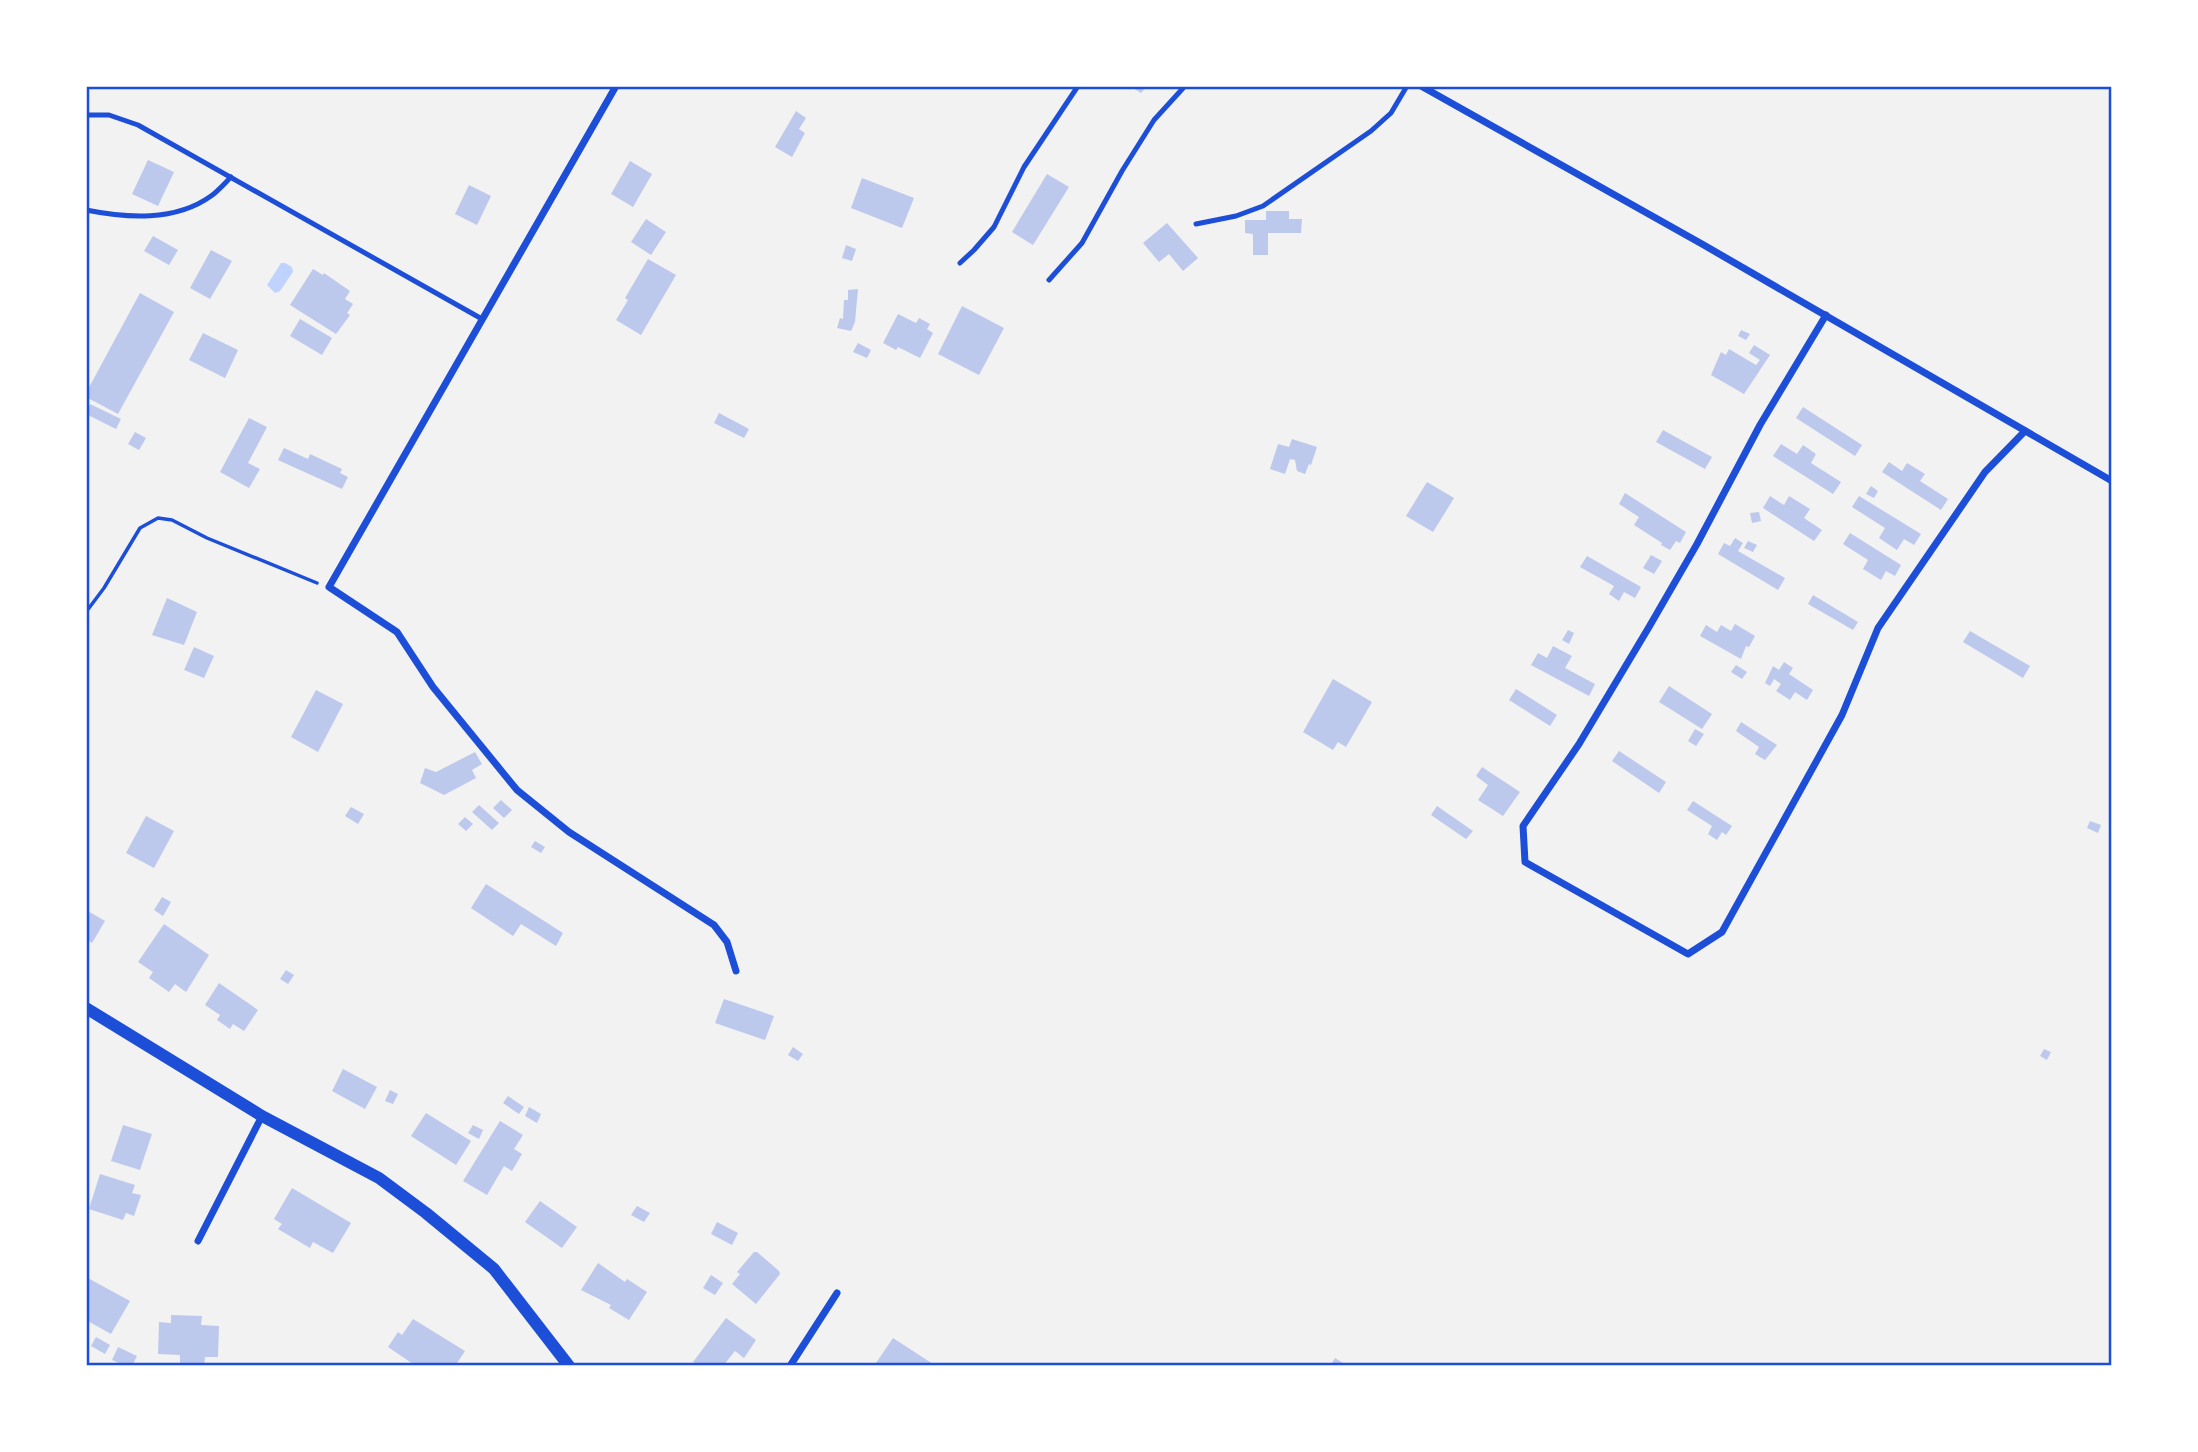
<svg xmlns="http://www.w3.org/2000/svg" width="2198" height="1452" font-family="Arial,sans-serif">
<rect width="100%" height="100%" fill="#f2f2f2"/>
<polygon fill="#bfd3fe" points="281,263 285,263 292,267 293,272 280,291 275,293 267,285"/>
<g fill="#bdc9ec">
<polygon points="1130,86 1147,86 1141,93"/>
<polygon points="796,111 806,118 799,129 805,133 792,157 775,147"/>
<polygon points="148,160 174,172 158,206 132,194"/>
<polygon points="630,161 652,174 633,207 611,194"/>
<polygon points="1047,174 1069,187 1033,245 1012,232"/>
<polygon points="862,178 914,198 902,228 851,208"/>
<polygon points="469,185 491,196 477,225 455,214"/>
<polygon points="1266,211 1289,211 1289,219 1302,219 1301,233 1268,233 1268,255 1253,255 1253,234 1245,233 1245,220 1266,220"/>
<polygon points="646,219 666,232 651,255 631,242"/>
<polygon points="1167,223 1198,258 1183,271 1169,254 1159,262 1143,243"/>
<polygon points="153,236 178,250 169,265 144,251"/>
<polygon points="846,245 856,249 852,261 842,258"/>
<polygon points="211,250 232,261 210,299 190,288"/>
<polygon points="648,259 676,275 641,335 616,320 628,300 625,298"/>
<polygon points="313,269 323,275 324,273 350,291 345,299 353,304 347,313 350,315 336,334 290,305"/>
<polygon points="858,289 855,322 851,331 837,328 840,318 843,319 844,300 848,300 848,290"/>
<polygon points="140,293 174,312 118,414 86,397 86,393"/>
<polygon points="962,306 1004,328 979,375 938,354"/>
<polygon points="898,314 916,323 919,318 930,324 927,329 933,333 920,358 898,347 896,350 883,343"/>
<polygon points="300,319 332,338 322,355 290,336"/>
<polygon points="1741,330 1750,334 1746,340 1738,336"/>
<polygon points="203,333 238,350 225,378 189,360"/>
<polygon points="858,343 871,350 867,358 853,352"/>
<polygon points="1754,345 1770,355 1744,394 1711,375 1721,352 1726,355 1729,349 1756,365 1760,360 1749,353"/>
<polygon points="90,404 121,419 116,429 86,414"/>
<polygon points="1803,407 1862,445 1855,456 1796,418"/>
<polygon points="719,413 749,429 744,438 714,423"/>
<polygon points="249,418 267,427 248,463 260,469 249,488 220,472"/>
<polygon points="1663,430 1712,457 1705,469 1656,442"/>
<polygon points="135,432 146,438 139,450 128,444"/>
<polygon points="1292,439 1317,447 1311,465 1309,464 1305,474 1297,471 1295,460 1290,459 1285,474 1270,469 1278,444 1289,447"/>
<polygon points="1781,444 1797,454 1803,445 1816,454 1811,463 1841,482 1833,494 1773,456"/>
<polygon points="284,448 308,459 310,454 342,469 340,473 348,477 342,489 278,460"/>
<polygon points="1889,462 1902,471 1907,463 1925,474 1920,481 1948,499 1941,510 1882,472"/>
<polygon points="1427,482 1454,498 1433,532 1406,516"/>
<polygon points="1871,486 1878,491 1874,498 1866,494"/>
<polygon points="1625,493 1686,532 1680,543 1676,541 1670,550 1661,545 1662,543 1634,525 1639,517 1619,504"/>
<polygon points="1770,496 1784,505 1789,496 1810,509 1804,518 1822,530 1814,541 1763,508"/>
<polygon points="1859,496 1921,534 1914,545 1904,539 1897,550 1879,538 1885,528 1852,507"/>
<polygon points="1759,512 1761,521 1752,523 1750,513"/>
<polygon points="1850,533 1901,565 1895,576 1886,571 1881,580 1863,569 1868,560 1843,544"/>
<polygon points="1735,538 1743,543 1738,551 1785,578 1778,590 1718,554 1724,543 1730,546"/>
<polygon points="1748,541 1757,545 1753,552 1744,548"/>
<polygon points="1651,555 1662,561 1654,574 1643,568"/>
<polygon points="1587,556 1641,587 1635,598 1624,592 1619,601 1609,594 1614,586 1580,567"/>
<polygon points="1813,595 1858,622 1853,630 1808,604"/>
<polygon points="167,598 197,612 184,645 152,635"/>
<polygon points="1735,624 1755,636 1749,647 1746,646 1741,659 1700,636 1706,625 1717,632 1721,625 1731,631"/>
<polygon points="1568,630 1574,633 1569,644 1562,640"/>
<polygon points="1970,631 2030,666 2023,678 1963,642"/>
<polygon points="1553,646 1572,656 1565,668 1595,684 1589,696 1531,665 1538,653 1547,658"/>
<polygon points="194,647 214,656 204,678 184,670"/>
<polygon points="1784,662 1793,668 1789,674 1813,690 1807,700 1795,692 1790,700 1776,691 1781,684 1774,679 1770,686 1765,683 1773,666 1779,670"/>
<polygon points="1736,665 1747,672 1742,679 1731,672"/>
<polygon points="1333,679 1372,702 1346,747 1338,742 1333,750 1303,732"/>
<polygon points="1669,686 1712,714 1702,729 1659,702"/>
<polygon points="1516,689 1557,715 1550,726 1509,700"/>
<polygon points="316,690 343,704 318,752 291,737"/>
<polygon points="1741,722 1777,745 1765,760 1755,754 1759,747 1736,731"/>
<polygon points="1695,729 1704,734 1696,746 1688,741"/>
<polygon points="1619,751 1666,782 1659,793 1612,761"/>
<polygon points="475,752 482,764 472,770 476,778 444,795 420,783 425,768 436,772"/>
<polygon points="1482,767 1520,792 1503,816 1478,800 1488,785 1476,776"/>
<polygon points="501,800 512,810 504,818 493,808"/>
<polygon points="1693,801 1732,826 1726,835 1722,832 1717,840 1708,834 1712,826 1687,810"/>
<polygon points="479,805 499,823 492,830 472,812"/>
<polygon points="1437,806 1473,831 1466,839 1431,815"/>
<polygon points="351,807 364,814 358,824 345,816"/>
<polygon points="146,816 174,831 154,868 126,853"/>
<polygon points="465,817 473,824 466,831 458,824"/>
<polygon points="2090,821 2101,825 2098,833 2087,828"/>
<polygon points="535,841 545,847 541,853 531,847"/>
<polygon points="486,884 563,933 556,946 521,924 513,936 471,908"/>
<polygon points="162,897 171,902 163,916 154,910"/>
<polygon points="86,910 105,921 92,943 86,939"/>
<polygon points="164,924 209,955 186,992 175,984 169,992 149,978 153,972 138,962"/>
<polygon points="286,970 294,975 288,984 280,979"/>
<polygon points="219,983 258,1010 244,1031 233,1024 230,1029 217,1020 220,1015 205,1005"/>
<polygon points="724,999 774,1016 765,1040 715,1023"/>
<polygon points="793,1047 803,1054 798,1061 788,1055"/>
<polygon points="2044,1049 2051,1052 2047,1060 2040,1056"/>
<polygon points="343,1069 377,1087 365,1109 332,1091"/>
<polygon points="390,1090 398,1094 393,1104 385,1101"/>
<polygon points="508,1096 524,1107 519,1114 503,1103"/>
<polygon points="529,1107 541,1114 537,1123 525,1116"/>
<polygon points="426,1113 471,1141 456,1165 411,1136"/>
<polygon points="500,1121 523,1135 514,1149 522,1154 512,1171 504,1166 487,1195 463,1181"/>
<polygon points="123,1125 152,1134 140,1170 111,1161"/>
<polygon points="473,1125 483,1130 479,1139 468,1133"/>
<polygon points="100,1174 135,1185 132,1193 141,1195 134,1216 126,1213 123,1220 89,1209"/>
<polygon points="292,1188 351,1223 333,1253 313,1242 310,1248 278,1229 282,1224 274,1219"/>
<polygon points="540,1201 577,1227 562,1248 525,1222"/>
<polygon points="637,1206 650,1213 644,1222 631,1215"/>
<polygon points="717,1222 738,1233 732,1245 711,1234"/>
<polygon points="754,1252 757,1252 779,1271 780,1274 756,1304 732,1284 740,1274 737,1272"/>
<polygon points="598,1263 625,1282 627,1279 647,1292 629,1320 609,1308 611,1305 581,1290"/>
<polygon points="711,1275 723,1283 715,1295 703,1288"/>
<polygon points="86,1277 130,1301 111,1334 86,1320"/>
<polygon points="171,1315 202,1316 201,1325 219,1326 218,1357 205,1357 204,1366 180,1365 180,1355 158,1354 159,1322 171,1323"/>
<polygon points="726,1318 756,1340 744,1358 735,1351 723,1366 699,1366 693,1362"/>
<polygon points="413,1319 465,1351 455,1366 416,1366 388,1347 398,1332 402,1335"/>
<polygon points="96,1337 110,1345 105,1354 91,1346"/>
<polygon points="893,1338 936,1366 874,1366"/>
<polygon points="118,1347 137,1356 132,1366 125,1366 112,1360"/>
<polygon points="1335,1358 1348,1366 1330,1366"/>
</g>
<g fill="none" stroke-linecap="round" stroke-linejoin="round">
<polyline stroke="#1d4ed8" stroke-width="3.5" points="86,612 104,588 140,528 158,518 172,520 207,538 317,583"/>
<g stroke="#1d4ed8" stroke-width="5">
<polyline points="86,115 109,115 138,125 482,319"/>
<path d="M86,210C126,218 175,222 211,196C218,191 225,183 231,177"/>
<polyline points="1196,224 1236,216 1263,206 1371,131 1391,113 1407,86"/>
<polyline points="960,263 974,250 994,227 1024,167 1078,86"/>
<polyline points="1049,280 1082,243 1122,171 1154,120 1185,86"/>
</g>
<g stroke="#1d4ed8" stroke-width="7">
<polyline points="616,86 329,587 397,632 433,687 517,790 569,832 714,925 727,942 736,971"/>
<polyline points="1421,86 1702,244 2112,481"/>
<polyline points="1826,315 1760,425 1697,544 1649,627 1579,744 1523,826 1525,862 1688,954 1722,932 1842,715 1878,628 1985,472 2025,431"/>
<polyline points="198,1241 262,1116"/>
<polyline points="790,1366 837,1293"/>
</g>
<polyline stroke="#1d4ed8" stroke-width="12" points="86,1008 262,1116 379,1178 426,1213 494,1269 569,1366"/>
</g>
<rect width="2198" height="1452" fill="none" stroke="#ffffff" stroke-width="175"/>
<rect x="88" y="88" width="2022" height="1276" fill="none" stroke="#1d4ed8" stroke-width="2.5"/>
</svg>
